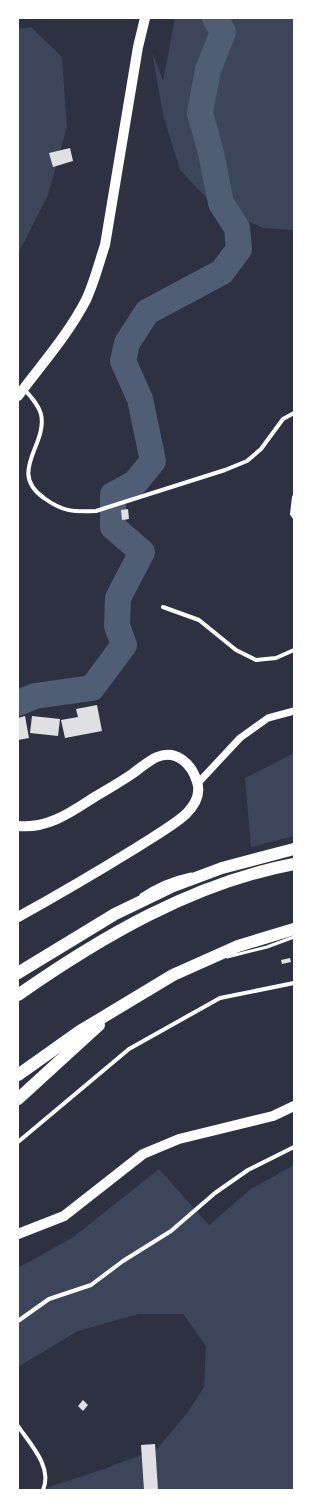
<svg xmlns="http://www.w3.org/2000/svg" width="312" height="1508" font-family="'Titillium Web',sans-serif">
<rect width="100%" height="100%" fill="#2d3142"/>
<g fill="#3c4559">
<polygon points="175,18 294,18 294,230 263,228 213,205 180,170 163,115 152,51 163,81"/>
<polygon points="31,27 62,57 67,127 48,195 18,254 18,29"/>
<polygon points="294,753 294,836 251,847 245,778"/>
<polygon points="294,1165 294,1490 28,1490 43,1489 104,1469 157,1449 188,1412 204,1387 206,1346 183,1314 139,1314 78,1331 18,1367 18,1268 72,1238 159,1169 209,1225 251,1189"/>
</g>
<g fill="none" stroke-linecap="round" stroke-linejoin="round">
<polyline stroke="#4f5d75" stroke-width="26" points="18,703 35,696 92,688 124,645 117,626 118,598 142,552 113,527 113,495 135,483 153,461 140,399 123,361 127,343 147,312 222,272 239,249 237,228 221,203 211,153 200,113 208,70 223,32 215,18"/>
</g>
<g fill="#e0e0e3">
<polygon points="70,148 73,161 53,167 49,153"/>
<polygon points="128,509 129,519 122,520 121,510"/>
<polygon points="97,705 102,731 65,738 61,720 78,717 76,709"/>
<polygon points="25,716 29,738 18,740 18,718"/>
<polygon points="32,716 60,719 58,736 30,733"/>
<polygon points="290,958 291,962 282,964 281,960"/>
<polygon points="83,1400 88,1405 83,1411 78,1406"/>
<polygon points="155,1444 158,1490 144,1490 141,1445"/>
</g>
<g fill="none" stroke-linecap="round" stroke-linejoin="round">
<g stroke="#fff" stroke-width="3">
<path d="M141,895C156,885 172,878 191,874"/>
<polyline points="227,957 267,947 294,937"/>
</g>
<g stroke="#fff" stroke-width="4">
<path d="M24,389C31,397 38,404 41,414C48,445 7,472 44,498C63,512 74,512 96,511L225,470L247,461L261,449L283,419L294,413"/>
<polyline points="294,497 292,514 294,517"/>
<polyline points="163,607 199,620 236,650 256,660 276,658 294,650"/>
<polyline points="18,1142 129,1049 220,998 294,983"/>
<polyline points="18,1321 49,1299 91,1285 123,1261 171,1231 215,1193 248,1170 294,1147"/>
<path d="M18,1426C30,1444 53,1467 43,1490"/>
</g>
<polyline stroke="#fff" stroke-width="7" points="198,783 240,738 268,718 294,711"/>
<g stroke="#fff" stroke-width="10">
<path d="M18,396C41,365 68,335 86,300C94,283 99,263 105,245L138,47L145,18"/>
<path d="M18,826C47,829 70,813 93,798C106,790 119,783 132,774C139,769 148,761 157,757C176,749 192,764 197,782C201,794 195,805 186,814C173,826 151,838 136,848C97,872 58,895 18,917"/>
<polyline points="18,1234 64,1216 143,1154 179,1139 273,1116 294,1106"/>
</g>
<g stroke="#fff" stroke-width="12">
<polyline points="18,973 115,914 171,887 222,868 294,849"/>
<path d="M18,995C101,937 193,883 294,864"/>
<polyline points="18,1075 80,1031 173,975 238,946 294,929"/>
<polyline points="18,1099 99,1025"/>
</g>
</g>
<rect width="312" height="1508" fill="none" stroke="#ffffff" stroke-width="38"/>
</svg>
